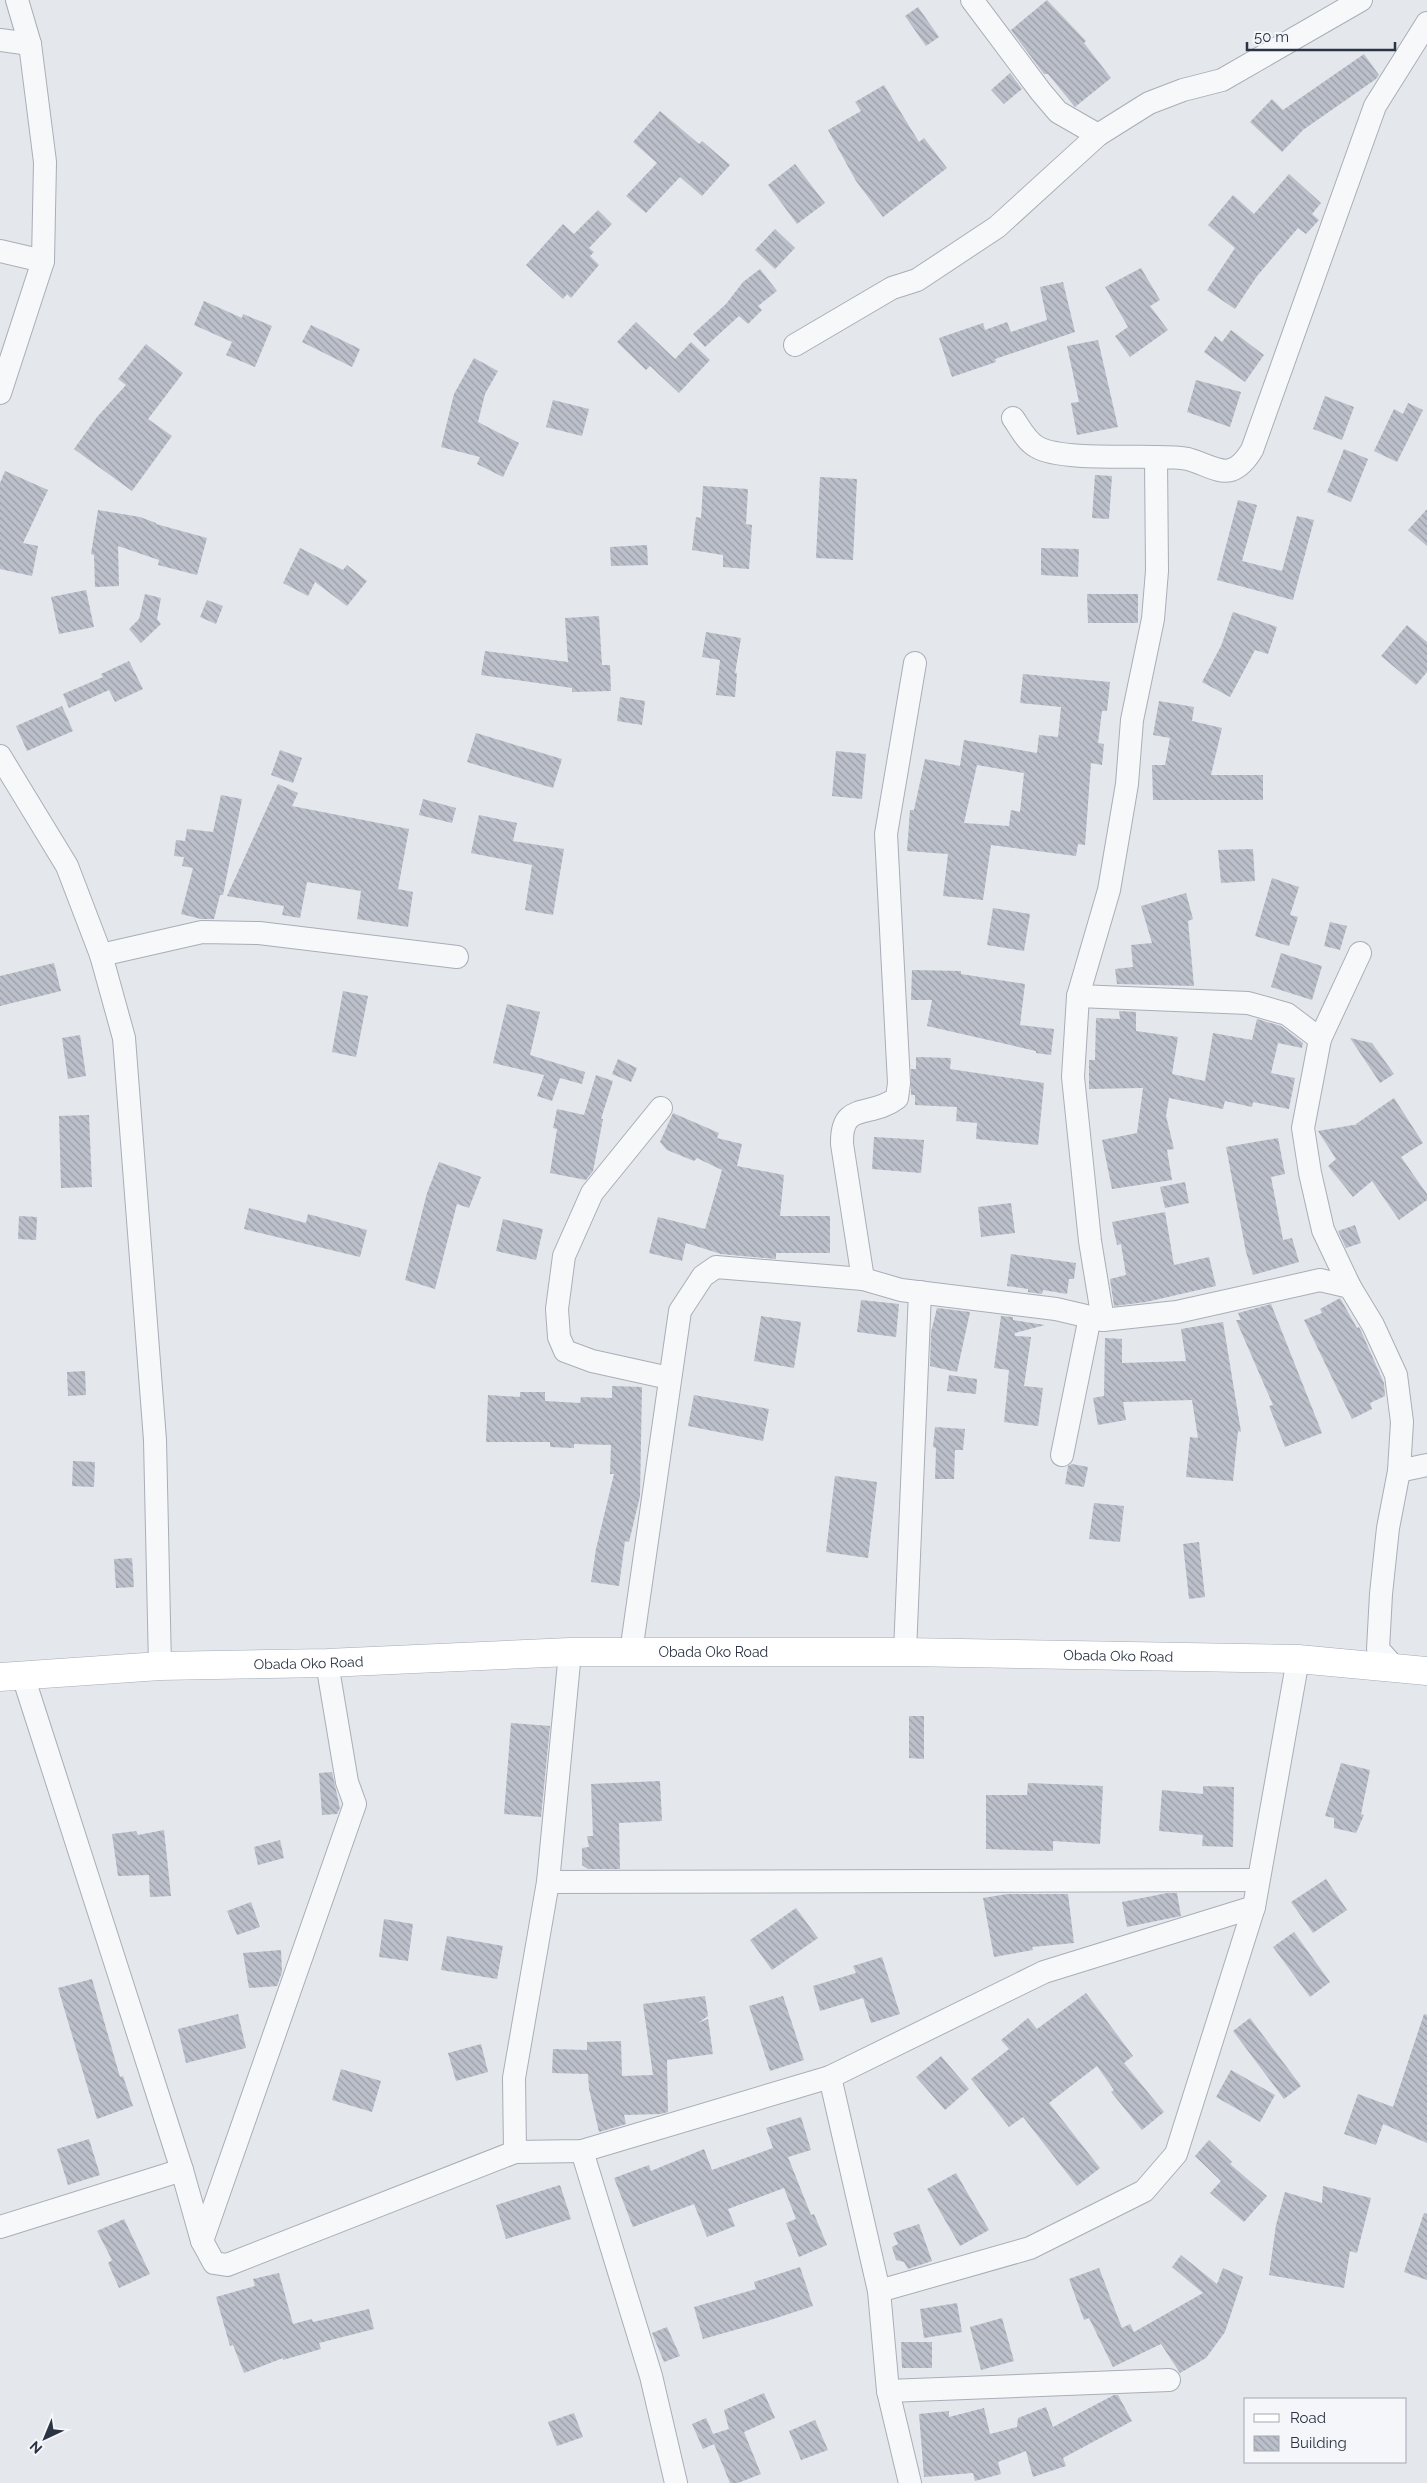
<svg xmlns="http://www.w3.org/2000/svg" width="1427" height="2483" font-family="Raleway,sans-serif">
<defs>
<pattern id="building-back-hatch" width="6" height="6" patternUnits="userSpaceOnUse" patternTransform="scale(1.25)"><rect width="6" height="6" fill="#bbc0ca"/><path d="M-1 5l2 2M0 0l6 6M5-1l2 2" fill="none" stroke="#989da6"/></pattern>
</defs>
<rect width="100%" height="100%" fill="#e4e7ec"/>
<g fill="url(#building-back-hatch)" fill-rule="evenodd">
<polygon points="1047,0 1086,41 1084,43 1111,78 1075,107 1048,74 1044,74 1011,30"/>
<polygon points="918,7 939,37 926,46 905,16"/>
<polygon points="1364,54 1379,75 1376,79 1303,130 1282,152 1250,122 1272,99 1283,110"/>
<polygon points="1010,73 1022,89 1004,104 991,90"/>
<polygon points="884,85 919,142 924,138 947,168 883,217 856,181 828,130 861,111 855,102"/>
<polygon points="660,111 699,144 702,141 730,165 702,196 680,177 646,213 626,196 657,163 633,142"/>
<polygon points="795,164 825,203 797,224 768,185"/>
<polygon points="1289,174 1321,203 1312,214 1319,220 1306,234 1298,228 1257,276 1235,309 1207,290 1235,248 1208,225 1233,195 1254,214"/>
<polygon points="598,210 612,224 589,248 594,252 590,256 599,265 571,298 567,294 563,299 526,265 563,224 574,234"/>
<polygon points="775,229 795,248 775,269 755,250"/>
<polygon points="1141,268 1160,300 1150,306 1168,330 1130,357 1115,336 1128,327 1105,287"/>
<polygon points="760,269 777,291 758,306 762,310 748,324 739,316 705,347 693,334 726,304 743,282"/>
<polygon points="1063,282 1075,332 995,359 996,362 952,377 939,338 983,323 985,330 1007,322 1011,332 1047,320 1040,287"/>
<polygon points="204,301 242,318 243,314 272,326 255,367 226,355 232,342 194,325"/>
<polygon points="636,322 675,359 691,342 710,360 679,393 650,366 646,370 617,342"/>
<polygon points="311,325 360,349 352,367 302,342"/>
<polygon points="1231,330 1264,355 1245,382 1204,352 1215,336 1222,342"/>
<polygon points="1098,340 1118,427 1077,435 1071,403 1079,402 1067,346"/>
<polygon points="146,344 183,373 148,419 172,436 132,491 74,449 97,417 126,385 118,379"/>
<polygon points="474,358 498,371 485,394 478,422 519,443 503,477 477,464 480,457 441,447 454,394"/>
<polygon points="1196,380 1241,392 1230,427 1187,412"/>
<polygon points="1325,396 1354,407 1342,440 1313,429"/>
<polygon points="553,400 589,409 582,436 546,427"/>
<polygon points="1408,403 1423,410 1397,462 1374,451 1394,409 1403,414"/>
<polygon points="1344,449 1368,459 1351,502 1327,492"/>
<polygon points="5,471 48,490 23,543 38,546 32,576 0,569 0,483"/>
<polygon points="1095,475 1112,476 1109,519 1092,518"/>
<polygon points="820,477 857,479 853,560 816,558"/>
<polygon points="703,486 748,489 746,524 752,525 749,569 723,567 723,555 692,550 696,517 701,518"/>
<polygon points="1238,500 1257,505 1242,561 1282,571 1297,516 1314,520 1293,600 1217,580"/>
<polygon points="1427,509 1427,546 1408,530"/>
<polygon points="98,510 140,517 156,523 156,524 207,538 197,575 158,565 159,560 118,546 119,586 95,587 94,555 91,554"/>
<polygon points="647,545 648,565 611,566 610,547"/>
<polygon points="300,548 343,570 347,565 367,581 347,606 315,582 308,596 283,583"/>
<polygon points="1041,548 1079,549 1078,577 1041,575"/>
<polygon points="86,590 94,627 59,634 51,597"/>
<polygon points="145,594 161,598 157,619 161,624 141,643 129,629 139,619"/>
<polygon points="1087,594 1138,594 1138,623 1088,623"/>
<polygon points="207,600 223,606 216,624 200,617"/>
<polygon points="1233,612 1277,627 1268,654 1255,650 1230,697 1202,682 1221,646"/>
<polygon points="599,616 602,665 610,665 611,691 572,692 572,688 481,675 485,651 568,662 565,618"/>
<polygon points="1407,625 1427,642 1427,672 1416,685 1381,656"/>
<polygon points="706,632 741,638 735,673 737,673 735,697 716,695 720,660 702,657"/>
<polygon points="129,661 143,689 115,702 109,690 69,708 63,694 103,677 101,674"/>
<path d="M1023,674L1110,682L1107,711H1102L1098,743L1104,744L1102,765L1091,763L1085,845L1078,844L1076,856L991,845L983,900L943,896L948,854L907,851L910,810H914L925,759L960,766L964,740L1037,753L1039,735L1058,737L1061,707L1020,703ZM977,765L1024,773L1020,812L1011,810L1009,826L964,823Z"/>
<polygon points="620,697 645,701 642,725 617,721"/>
<polygon points="1159,701 1194,707 1192,721 1222,728 1211,775 1263,775 1263,800 1153,800 1152,765 1165,765 1170,738 1153,735"/>
<polygon points="62,706 73,731 27,751 16,726"/>
<polygon points="476,733 562,759 553,788 467,762"/>
<polygon points="280,750 302,758 293,783 271,775"/>
<polygon points="836,751 866,754 862,799 832,796"/>
<polygon points="278,784 298,793 292,806 409,829 398,889 413,892 408,927 357,919 361,891 307,882 300,918 282,915 284,906 227,896"/>
<polygon points="221,795 242,799 223,895 220,895 214,919 201,919 181,914 193,868 182,866 184,857 174,856 176,840 185,841 187,829 213,832"/>
<polygon points="423,799 456,808 452,823 419,815"/>
<polygon points="479,815 517,823 513,841 564,849 553,915 525,910 532,865 471,853"/>
<polygon points="1253,849 1255,881 1221,883 1218,850"/>
<polygon points="1272,878 1299,887 1290,915 1298,917 1289,946 1255,936"/>
<polygon points="1186,893 1193,919 1188,921 1194,986 1117,984 1115,969 1133,967 1131,945 1152,943 1141,906"/>
<polygon points="993,908 1030,914 1024,951 987,945"/>
<polygon points="1330,922 1347,926 1340,950 1324,946"/>
<polygon points="1281,953 1322,966 1312,1000 1271,987"/>
<polygon points="54,963 61,991 0,1006 0,976"/>
<polygon points="912,970 961,971 961,974 1025,984 1020,1025 1054,1029 1051,1055 1036,1053 1036,1051 927,1026 932,1000 911,1000"/>
<polygon points="343,991 368,996 356,1057 332,1052"/>
<polygon points="507,1004 540,1012 530,1055 585,1072 582,1084 560,1078 552,1101 537,1096 544,1075 493,1063"/>
<polygon points="1119,1011 1136,1012 1136,1031 1178,1037 1172,1074 1205,1081 1213,1033 1252,1040 1257,1019 1281,1026 1303,1043 1302,1048 1278,1043 1271,1073 1295,1078 1289,1109 1253,1102 1252,1107 1225,1101 1223,1109 1169,1098 1166,1116 1174,1149 1167,1150 1172,1180 1112,1189 1102,1140 1137,1133 1143,1088 1089,1089 1089,1060 1095,1060 1096,1018 1120,1019"/>
<polygon points="80,1035 86,1076 68,1079 62,1038"/>
<polygon points="1350,1038 1372,1043 1394,1074 1380,1083"/>
<polygon points="916,1057 951,1058 950,1069 1044,1083 1038,1145 976,1139 977,1123 956,1121 957,1107 915,1105 915,1095 911,1095 911,1069 916,1069"/>
<polygon points="618,1059 637,1068 631,1082 612,1074"/>
<polygon points="596,1075 613,1081 601,1119 603,1119 593,1171 586,1180 550,1173 557,1129 553,1128 557,1109 584,1115"/>
<polygon points="1394,1098 1423,1143 1401,1157 1427,1194 1427,1200 1399,1220 1372,1181 1353,1197 1328,1166 1336,1159 1318,1131 1359,1124 1356,1124"/>
<polygon points="673,1113 719,1133 717,1138 742,1144 737,1166 784,1175 780,1216 830,1216 830,1253 776,1253 776,1259 721,1254 686,1243 682,1261 649,1253 658,1217 705,1229 722,1170 697,1158 694,1161 667,1150 660,1142"/>
<polygon points="89,1115 92,1187 61,1188 59,1116"/>
<polygon points="874,1137 924,1140 921,1173 872,1169"/>
<polygon points="1278,1138 1285,1174 1271,1177 1283,1240 1292,1238 1299,1262 1253,1275 1246,1252 1226,1147"/>
<polygon points="439,1162 481,1177 469,1208 457,1204 435,1289 405,1280 427,1193"/>
<polygon points="1185,1182 1189,1203 1165,1208 1160,1187"/>
<polygon points="1011,1203 1015,1233 981,1237 978,1207"/>
<polygon points="249,1208 306,1223 308,1214 367,1230 360,1257 244,1229"/>
<polygon points="1165,1212 1174,1265 1209,1257 1216,1286 1146,1302 1114,1306 1110,1279 1126,1275 1121,1244 1117,1245 1112,1222"/>
<polygon points="19,1216 37,1217 36,1240 18,1239"/>
<polygon points="503,1219 543,1229 536,1260 496,1251"/>
<polygon points="1355,1225 1361,1243 1346,1248 1338,1231"/>
<polygon points="1011,1254 1076,1263 1074,1279 1069,1279 1067,1294 1043,1290 1042,1294 1028,1292 1028,1289 1007,1286"/>
<polygon points="1340,1298 1357,1328 1359,1327 1361,1331 1384,1383 1385,1396 1370,1403 1372,1409 1352,1419 1304,1320 1322,1313 1320,1309"/>
<polygon points="861,1300 899,1304 896,1337 857,1332"/>
<polygon points="1271,1304 1322,1433 1285,1447 1269,1406 1273,1405 1236,1320 1241,1320 1238,1313"/>
<polygon points="937,1308 970,1312 957,1372 930,1366 931,1332"/>
<polygon points="761,1316 801,1322 794,1368 754,1361"/>
<polygon points="1001,1316 1013,1317 1013,1320 1045,1325 1015,1333 1015,1336 1031,1337 1024,1386 1043,1388 1038,1426 1004,1422 1009,1370 994,1368"/>
<polygon points="1223,1322 1241,1432 1238,1431 1233,1481 1186,1477 1190,1437 1198,1438 1192,1400 1123,1402 1126,1420 1098,1425 1093,1398 1104,1396 1105,1338 1122,1339 1122,1363 1186,1361 1181,1329"/>
<polygon points="85,1371 86,1395 68,1396 67,1372"/>
<polygon points="949,1375 977,1379 976,1394 947,1391"/>
<polygon points="612,1386 642,1387 640,1496 629,1542 625,1541 619,1586 591,1582 596,1549 614,1474 610,1474 611,1445 574,1444 574,1448 550,1447 550,1442 486,1442 488,1395 520,1397 520,1392 545,1392 545,1401 580,1403 581,1397 612,1398"/>
<polygon points="694,1395 769,1409 763,1441 688,1426"/>
<polygon points="935,1427 965,1429 963,1450 955,1450 954,1479 935,1479 936,1448 933,1447"/>
<polygon points="73,1461 95,1462 94,1487 72,1486"/>
<polygon points="1072,1464 1088,1467 1084,1487 1065,1484 1068,1466"/>
<polygon points="835,1476 877,1482 868,1558 826,1552"/>
<polygon points="1094,1503 1124,1506 1120,1542 1089,1539"/>
<polygon points="1199,1542 1205,1597 1189,1599 1183,1544"/>
<polygon points="132,1558 134,1587 116,1588 114,1559"/>
<polygon points="909,1716 924,1716 924,1759 909,1758"/>
<polygon points="511,1723 550,1726 541,1817 504,1814"/>
<polygon points="1341,1763 1370,1770 1361,1814 1364,1815 1356,1833 1334,1828 1334,1818 1325,1816"/>
<polygon points="332,1772 340,1808 337,1814 322,1815 319,1773"/>
<polygon points="660,1781 662,1821 619,1823 620,1869 588,1869 582,1865 582,1848 589,1847 587,1836 593,1836 591,1784"/>
<polygon points="1028,1783 1103,1786 1100,1844 1053,1841 1053,1851 986,1849 986,1795 1027,1795"/>
<polygon points="1203,1786 1234,1787 1233,1847 1202,1846 1203,1835 1159,1831 1162,1790 1203,1794"/>
<polygon points="164,1830 171,1896 150,1897 149,1875 118,1876 112,1834 136,1831 138,1835"/>
<polygon points="280,1840 284,1858 258,1865 254,1847"/>
<polygon points="1326,1879 1347,1910 1313,1933 1291,1902"/>
<polygon points="1167,1893 1177,1893 1181,1916 1127,1927 1122,1902"/>
<polygon points="1007,1894 1068,1894 1074,1943 1032,1947 1033,1950 994,1957 983,1898"/>
<polygon points="251,1902 260,1927 237,1935 227,1911"/>
<polygon points="796,1908 818,1938 772,1970 750,1940"/>
<polygon points="384,1919 413,1924 408,1961 379,1957"/>
<polygon points="1294,1932 1330,1982 1310,1997 1273,1947"/>
<polygon points="447,1936 503,1946 497,1979 441,1970"/>
<polygon points="281,1950 282,1972 277,1986 249,1988 243,1953"/>
<polygon points="882,1957 900,2014 871,2023 863,1998 820,2011 813,1986 856,1973 853,1966"/>
<polygon points="92,1979 120,2077 123,2076 133,2106 97,2119 58,1988"/>
<polygon points="1086,1993 1133,2056 1124,2063 1164,2112 1142,2130 1111,2092 1114,2090 1097,2066 1049,2103 1100,2168 1077,2186 1023,2117 1009,2127 971,2079 1009,2049 1001,2040 1028,2018 1037,2029"/>
<polygon points="705,1996 708,2016 698,2023 708,2019 713,2054 667,2060 668,2112 660,2114 624,2115 626,2124 599,2132 589,2089 588,2074 552,2073 553,2049 587,2050 587,2042 621,2041 622,2076 653,2075 643,2004"/>
<polygon points="783,1996 804,2060 770,2071 749,2006"/>
<polygon points="238,2014 246,2048 186,2063 178,2029"/>
<polygon points="1424,2014 1427,2015 1427,2143 1383,2124 1376,2145 1344,2134 1358,2094 1393,2107"/>
<polygon points="1250,2018 1301,2086 1284,2099 1233,2031"/>
<polygon points="481,2044 488,2072 456,2081 448,2053"/>
<polygon points="941,2056 969,2089 945,2110 916,2077"/>
<polygon points="341,2069 381,2081 372,2112 332,2100"/>
<polygon points="1231,2070 1275,2095 1260,2122 1216,2097"/>
<polygon points="801,2117 811,2150 788,2157 811,2215 814,2214 827,2245 799,2257 786,2223 796,2219 784,2188 728,2209 735,2226 707,2237 694,2204 633,2227 614,2178 649,2165 651,2171 704,2149 712,2170 773,2148 766,2128"/>
<polygon points="89,2139 100,2175 68,2185 57,2149"/>
<polygon points="1209,2140 1232,2162 1230,2164 1267,2196 1244,2222 1210,2193 1221,2181 1195,2156"/>
<polygon points="956,2173 989,2230 960,2246 927,2189"/>
<polygon points="560,2185 571,2219 506,2239 496,2205"/>
<polygon points="1323,2186 1371,2198 1357,2253 1350,2251 1344,2288 1269,2275 1276,2225 1285,2192 1322,2203"/>
<polygon points="1424,2213 1427,2214 1427,2280 1404,2272"/>
<polygon points="124,2219 150,2274 119,2288 108,2263 112,2260 97,2231"/>
<polygon points="919,2224 932,2261 908,2269 904,2262 896,2260 892,2247 898,2244 893,2233"/>
<polygon points="1181,2255 1217,2284 1223,2268 1243,2277 1225,2332 1206,2358 1180,2373 1161,2344 1113,2367 1089,2318 1084,2320 1069,2279 1099,2268 1122,2328 1130,2324 1134,2332 1203,2293 1172,2267"/>
<polygon points="800,2267 813,2306 767,2321 703,2339 694,2307 756,2289 754,2282"/>
<polygon points="279,2273 293,2324 312,2319 313,2322 369,2309 374,2329 319,2343 321,2349 283,2360 283,2358 244,2373 233,2345 230,2346 216,2297 255,2286 253,2279"/>
<polygon points="957,2303 962,2332 924,2338 920,2309"/>
<polygon points="1002,2318 1014,2361 981,2370 970,2327"/>
<polygon points="667,2327 680,2356 664,2362 652,2333"/>
<polygon points="901,2342 932,2342 932,2368 902,2368"/>
<polygon points="764,2393 775,2418 744,2432 761,2474 738,2483 730,2483 714,2444 703,2449 692,2424 706,2418 713,2434 729,2429 724,2410"/>
<polygon points="1114,2395 1118,2395 1132,2421 1063,2458 1066,2466 1033,2477 1026,2451 998,2462 1001,2474 975,2481 973,2473 924,2477 919,2414 949,2411 949,2417 984,2408 990,2434 1017,2427 1018,2418 1046,2407 1053,2427"/>
<polygon points="574,2413 583,2437 557,2446 548,2422"/>
<polygon points="815,2420 828,2450 801,2460 789,2431"/>
</g>
<g fill="none" stroke-linecap="round" stroke-linejoin="round">
<g stroke="#a9aeb7" stroke-width="24">
<g id="minor">
<polyline points="972,0 1041,92 1058,112 1098,135"/>
<polyline points="0,40 30,44"/>
<polyline points="0,251 43,261"/>
<polyline points="795,345 892,288 917,280 997,227 1098,135 1149,103 1183,90 1222,80 1361,0"/>
<polyline points="0,393 43,261 45,162 30,44 17,0"/>
<path d="M1013,418C1020,428 1026,441 1037,447C1059,460 1129,456 1156,457"/>
<polyline points="0,756 67,866 101,955 124,1038 155,1440 160,1666"/>
<polyline points="101,955 202,932 259,933 457,957"/>
<polyline points="1078,996 1248,1003 1287,1014 1320,1039"/>
<polyline points="661,1108 592,1193 564,1256 557,1309 559,1337 565,1351 592,1361 669,1378"/>
<path d="M863,1279L842,1144C841,1100 870,1119 897,1098L899,1083L886,834L915,663"/>
<polyline points="1350,1287 1323,1230 1310,1173 1303,1128 1320,1039 1360,953"/>
<path d="M1103,1320L1090,1241L1073,1077L1078,996L1109,890L1127,784L1132,720L1153,619L1157,571L1156,457C1166,457 1178,457 1188,459C1218,468 1231,484 1252,450L1375,106L1427,23"/>
<polyline points="1062,1455 1090,1317"/>
<polyline points="1399,1471 1427,1465"/>
<polyline points="570,1652 548,1882 514,2078 515,2152 582,2151 830,2077 1044,1972 1254,1907 1298,1659"/>
<polyline points="631,1652 680,1311 703,1276 716,1267 863,1279 901,1290 1056,1309 1103,1320 1177,1312 1320,1280 1350,1287 1373,1325 1396,1375 1402,1422 1399,1471 1388,1528 1381,1594 1378,1649 1395,1668"/>
<polyline points="905,1652 920,1292"/>
<polyline points="23,1676 182,2170 202,2241 214,2263 227,2265 515,2152"/>
<polyline points="548,1882 1257,1880"/>
<polyline points="830,2077 879,2291 888,2391 910,2483"/>
<polyline points="582,2151 651,2376 676,2483"/>
<polyline points="0,2227 182,2170"/>
<polyline points="202,2241 355,1804 347,1782 327,1663"/>
<polyline points="879,2291 1030,2248 1144,2191 1176,2154 1254,1907"/>
<polyline points="888,2391 1169,2380"/>
</g>
</g>
<g stroke="#a3abb8" stroke-width="29">
<g id="major">
<path id="s1" d="M0,1677L160,1666L327,1663L570,1652H905L1298,1659L1427,1671"/>
</g>
</g>
<use href="#minor" stroke="#f7f8fa" stroke-width="22"/>
<use href="#major" stroke="#fff" stroke-width="28"/>
</g>
<g text-anchor="middle" stroke-width="5" stroke-linejoin="round" paint-order="stroke">
<g font-size="14" fill="#2b3445" stroke="#f4f6f9">
<text dy="5" stroke="none"><textPath href="#s1" startOffset="714">Obada Oko Road</textPath></text>
<text dy="5" stroke="none"><textPath href="#s1" startOffset="1119">Obada Oko Road</textPath></text>
<text dy="5" stroke="none"><textPath href="#s1" startOffset="309">Obada Oko Road</textPath></text>
</g>
</g>
<rect x="1244" y="2398" width="162" height="65" fill="#f4f6f9" stroke="#a4a8b1"/>
<rect x="1254" y="2414" width="25" height="8" fill="#ffffff" stroke="#a4a8b1"/>
<text x="1290" y="2423" font-size="15" fill="#2b3445">Road</text>
<rect x="1254" y="2436" width="25" height="15" fill="url(#building-back-hatch)" stroke="#a4a8b1"/>
<text x="1290" y="2448" font-size="15" fill="#2b3445">Building</text>
<g transform="translate(45 2438) rotate(224)" stroke="#f4f6f9" stroke-width="4" paint-order="stroke">
<path d="M0-4L9 19L0 12L-9 19Z" fill="#2b3445"/>
<text y="-8" font-size="14" font-weight="bold" text-anchor="middle" fill="#2b3445">N</text>
</g>
<path d="M1247 42v8h148v-8" fill="none" stroke="#2b3445" stroke-width="2.5"/>
<text x="1254" y="42" font-size="15" fill="#2b3445" stroke="#f4f6f9" stroke-width="4" paint-order="stroke">50 m</text>
</svg>
